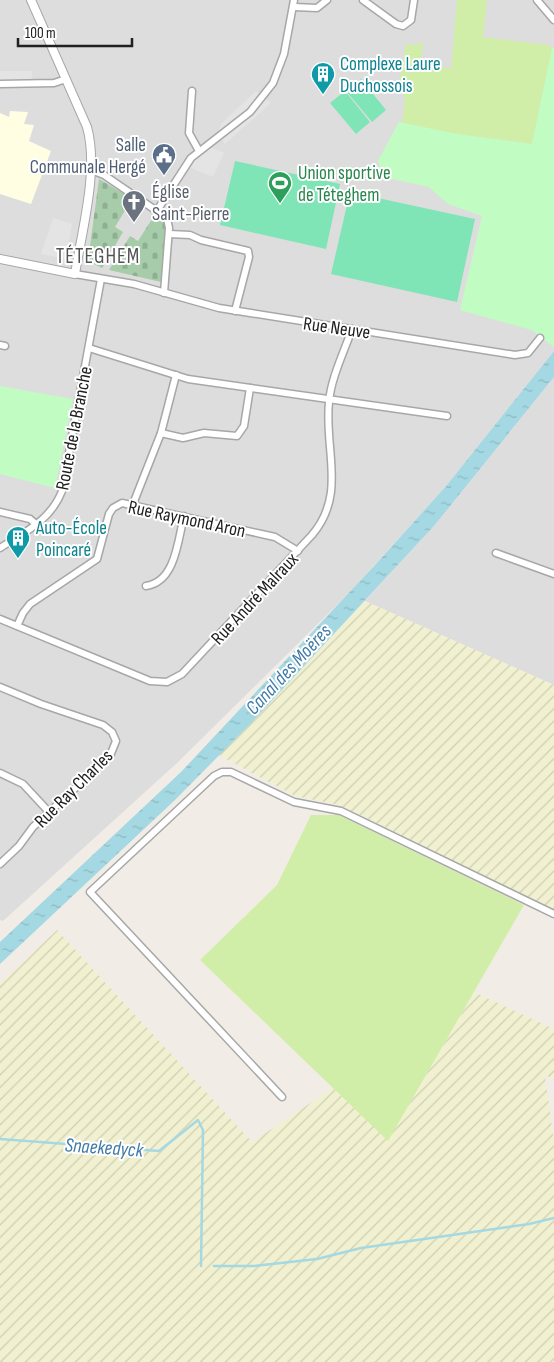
<svg xmlns="http://www.w3.org/2000/svg" width="554" height="1362" font-family="'Sofia Sans Condensed',sans-serif">
<defs>
<pattern id="farmland-furrows" width="10" height="10" patternUnits="userSpaceOnUse" patternTransform="scale(1.25)"><rect width="10" height="10" fill="#f1f1d1"/><path d="M-1 1l2-2M0 10L10 0M9 11l2-2" fill="none" stroke="#ceceb3"/></pattern>
<pattern id="cemetery-stones" width="16" height="16" patternUnits="userSpaceOnUse" patternTransform="scale(1.25)"><rect width="16" height="16" fill="#a6cca9"/><path d="M2 7V4a2 2 0 0 1 4 0v3zM10 15v-3a2 2 0 0 1 4 0v3z" fill="#8faf91"/></pattern>
<pattern id="water-ripples" width="26" height="14" patternUnits="userSpaceOnUse" patternTransform="scale(1.25)"><rect width="26" height="14" fill="#a4d8e2"/><path d="M2 4q2-2 4 0t4 0M15 11q2-2 4 0t4 0" fill="none" stroke="#8db9c2"/></pattern>
</defs>
<rect width="100%" height="100%" fill="#f1ede6"/>
<g fill="#dedddd">
<polygon points="0,0 554,0 554,351 447,485 348,594 177,763 3,921 0,920"/>
<polygon points="554,377 554,685 365,601 434,526"/>
</g>
<polygon fill="#fffde2" points="10,111 28,112 24,124 34,125 29,141 51,151 31,204 0,194 0,113 9,117"/>
<g fill="url(#farmland-furrows)">
<polygon points="365,601 554,685 554,911 339,805 295,796 219,755"/>
<polygon points="57,930 252,1142 333,1088 388,1140 474,992 554,1029 554,1079 545,1075 554,1143 554,1362 0,1362 0,984"/>
</g>
<g fill="#d1eea9">
<polygon points="457,0 487,0 483,37 549,45 552,48 532,144 457,134 402,123 405,99 399,83 406,44 416,45 423,42 421,62 423,66 451,68"/>
<polygon points="311,815 339,815 524,905 388,1141 200,960 277,885"/>
</g>
<g fill="url(#cemetery-stones)">
<polygon points="99,179 136,201 133,206 129,204 115,227 123,232 102,268 88,261"/>
<polygon points="153,211 164,219 166,223 161,282 109,270 130,236 138,241 152,219 150,217"/>
</g>
<g fill="#c1fdc2">
<polygon points="552,48 554,49 554,347 532,330 460,310 482,216 448,204 429,187 383,177 378,161 399,122 457,134 532,144"/>
<polygon points="0,386 73,399 55,488 0,474"/>
</g>
<g fill="#7fe5b6">
<polygon points="361,79 386,110 372,122 346,91"/>
<polygon points="345,91 370,122 356,134 330,103"/>
<polygon points="235,161 340,184 326,249 220,225"/>
<polygon points="350,192 475,219 457,302 331,274"/>
</g>
<g fill="#e4e4e4">
<rect x="0" y="71" width="32" height="9"/>
<polygon points="256,91 271,103 225,144 218,133 221,124"/>
<polygon points="210,147 224,153 213,177 191,168 195,159"/>
<polygon points="53,218 72,224 66,259 41,254"/>
</g>
<polygon fill="url(#water-ripples)" points="554,351 554,377 434,526 253,721 175,800 0,964 0,942 181,772 374,566 447,485"/>
<g fill="none" stroke-linecap="round" stroke-linejoin="round">
<g stroke="#a4d8e2" stroke-width="2.5">
<polyline points="0,1139 159,1151 198,1120 203,1130 201,1266"/>
<polyline points="214,1266 254,1266 317,1259 361,1248 529,1224 554,1218"/>
</g>
<g stroke="#a7a7a7" stroke-width="9">
<g id="minor">
<polyline points="363,0 396,24 403,26 411,20 414,0"/>
<polyline points="537,0 554,20"/>
<polyline points="294,7 317,8 327,0"/>
<polyline points="0,84 54,83 66,79"/>
<polyline points="192,91 189,133 199,151"/>
<polyline points="91,170 104,175 167,218 169,228 164,293"/>
<polyline points="158,209 191,158 250,112 273,83 284,54 294,0"/>
<polyline points="169,234 190,235 201,240 248,251 249,257 235,311"/>
<polyline points="75,274 134,284 219,308 515,355 528,353 540,338"/>
<polyline points="0,345 5,346"/>
<polyline points="89,348 188,379 447,416"/>
<polyline points="161,433 183,438 204,433 237,436 244,426 250,388"/>
<polyline points="133,504 161,433 176,375"/>
<polyline points="0,512 30,519 37,525"/>
<path d="M0,548C25,532 51,520 62,491L101,279"/>
<polyline points="496,553 554,574"/>
<path d="M146,586C176,582 178,539 184,516"/>
<path d="M0,619L150,681L167,682L182,674L312,535C347,494 324,450 329,402C331,378 344,352 352,329"/>
<polyline points="17,626 23,613 30,604 97,559 109,514 113,508 122,503 275,537 298,551"/>
<polyline points="0,687 41,704 103,725 112,732 116,741 110,756 33,827 19,846 0,864"/>
<polyline points="0,773 23,784 49,812"/>
<polyline points="282,1097 90,892 214,776 222,772 231,772 294,802 341,811 554,914"/>
</g>
</g>
<g stroke="#a7a7a7" stroke-width="10">
<path id="tertiary" d="M0,259L75,274C82,230 99,170 87,127L31,0"/>
</g>
<use href="#minor" stroke="#fff" stroke-width="6"/>
<use href="#tertiary" stroke="#fff" stroke-width="8"/>
</g>
<defs>
<g id="building-pin" transform="scale(1.25)"><path d="M0 17L-7.5 6A9.5 9.5 0 1 1 7.5 6Z" fill="#0f9aa8" stroke="#fff"/><path d="M-4-6H4V6H1V3H-1V6H-4ZM-2.5-4.3h1.7v1.8h-1.7ZM.8-4.3h1.7v1.8H.8ZM-2.5-1h1.7V.8h-1.7ZM.8-1h1.7V.8H.8Z" fill="#fff"/></g>
<g id="civic-pin" transform="scale(1.25)"><path d="M0 17L-7.5 6A9.5 9.5 0 1 1 7.5 6Z" fill="#5c6f8a" stroke="#fff"/><path d="M-.6-6.5H3V-4.5H.6V-3L4-1V1h2V6H-6V1h2V-1L-.6-3ZM-1.2 2.5V6h2.4V2.5Z" fill="#fff"/></g>
<g id="stadium-pin" transform="scale(1.25)"><path d="M0 17L-7.5 6A9.5 9.5 0 1 1 7.5 6Z" fill="#2e9e5b" stroke="#fff"/><path d="M0-5a6.5 5 0 1 0 0 10a6.5 5 0 1 0 0-10ZM-3.5-1.8h7v3.6h-7Z" fill="#fff"/></g>
<g id="church-pin" transform="scale(1.25)"><path d="M0 17L-7.5 6A9.5 9.5 0 1 1 7.5 6Z" fill="#6b7280" stroke="#fff"/><path d="M-1.2-6h2.4v3.5h3.3v2.4h-3.3V6h-2.4V-.1h-3.3v-2.4h3.3Z" fill="#fff"/></g>
</defs>
<g fill-rule="evenodd">
<use href="#building-pin" x="323" y="74"/>
<use href="#civic-pin" x="164" y="155"/>
<use href="#stadium-pin" x="280" y="183"/>
<use href="#church-pin" x="134" y="202"/>
<use href="#building-pin" x="18" y="538"/>
</g>
<g text-anchor="middle" stroke-width="4" stroke-linejoin="round" paint-order="stroke">
<g font-size="19" fill="#0d838f" stroke="#fff" text-anchor="start">
<text x="340" y="70">Complexe Laure<tspan x="340" dy="22">Duchossois</tspan></text>
<text x="36" y="534">Auto-École<tspan x="36" dy="22">Poincaré</tspan></text>
</g>
<g font-size="19" fill="#4e5e75" stroke="#fff" text-anchor="end">
<text x="146" y="151">Salle<tspan x="146" dy="22">Communale Hergé</tspan></text>
</g>
<g font-size="19" fill="#27864d" stroke="#fff" text-anchor="start">
<text x="298" y="179">Union sportive<tspan x="298" dy="22">de Téteghem</tspan></text>
</g>
<g font-size="19" fill="#5b616d" stroke="#fff" text-anchor="start">
<text x="152" y="198">Église<tspan x="152" dy="22">Saint-Pierre</tspan></text>
</g>
<g font-size="19" fill="#202020" stroke="#fff">
<text transform="translate(337 327) rotate(8)" y="7">Rue Neuve</text>
<text transform="translate(73 428) rotate(-79)" y="7">Route de la Branche</text>
<text transform="translate(187 518) rotate(12)" y="7">Rue Raymond Aron</text>
<text transform="translate(254 598) rotate(-47)" y="7">Rue André Malraux</text>
<text transform="translate(73 788) rotate(-45)" y="7">Rue Ray Charles</text>
</g>
<g font-size="20" font-style="italic" fill="#407ba7" stroke="#fff">
<text transform="translate(288 669) rotate(-47)" y="7">Canal des Moëres</text>
<text transform="translate(104 1147) rotate(4)" y="7">Snaekedyck</text>
</g>
<g font-size="21" letter-spacing="1" fill="#535353" stroke="#fff">
<text x="98" y="263">TÉTEGHEM</text>
</g>
</g>
<path d="M18 38v8h114v-8" fill="none" stroke="#202020" stroke-width="2.5"/>
<text x="25" y="38" font-size="15" fill="#202020" stroke="#ffffff" stroke-width="4" paint-order="stroke">100 m</text>
</svg>
